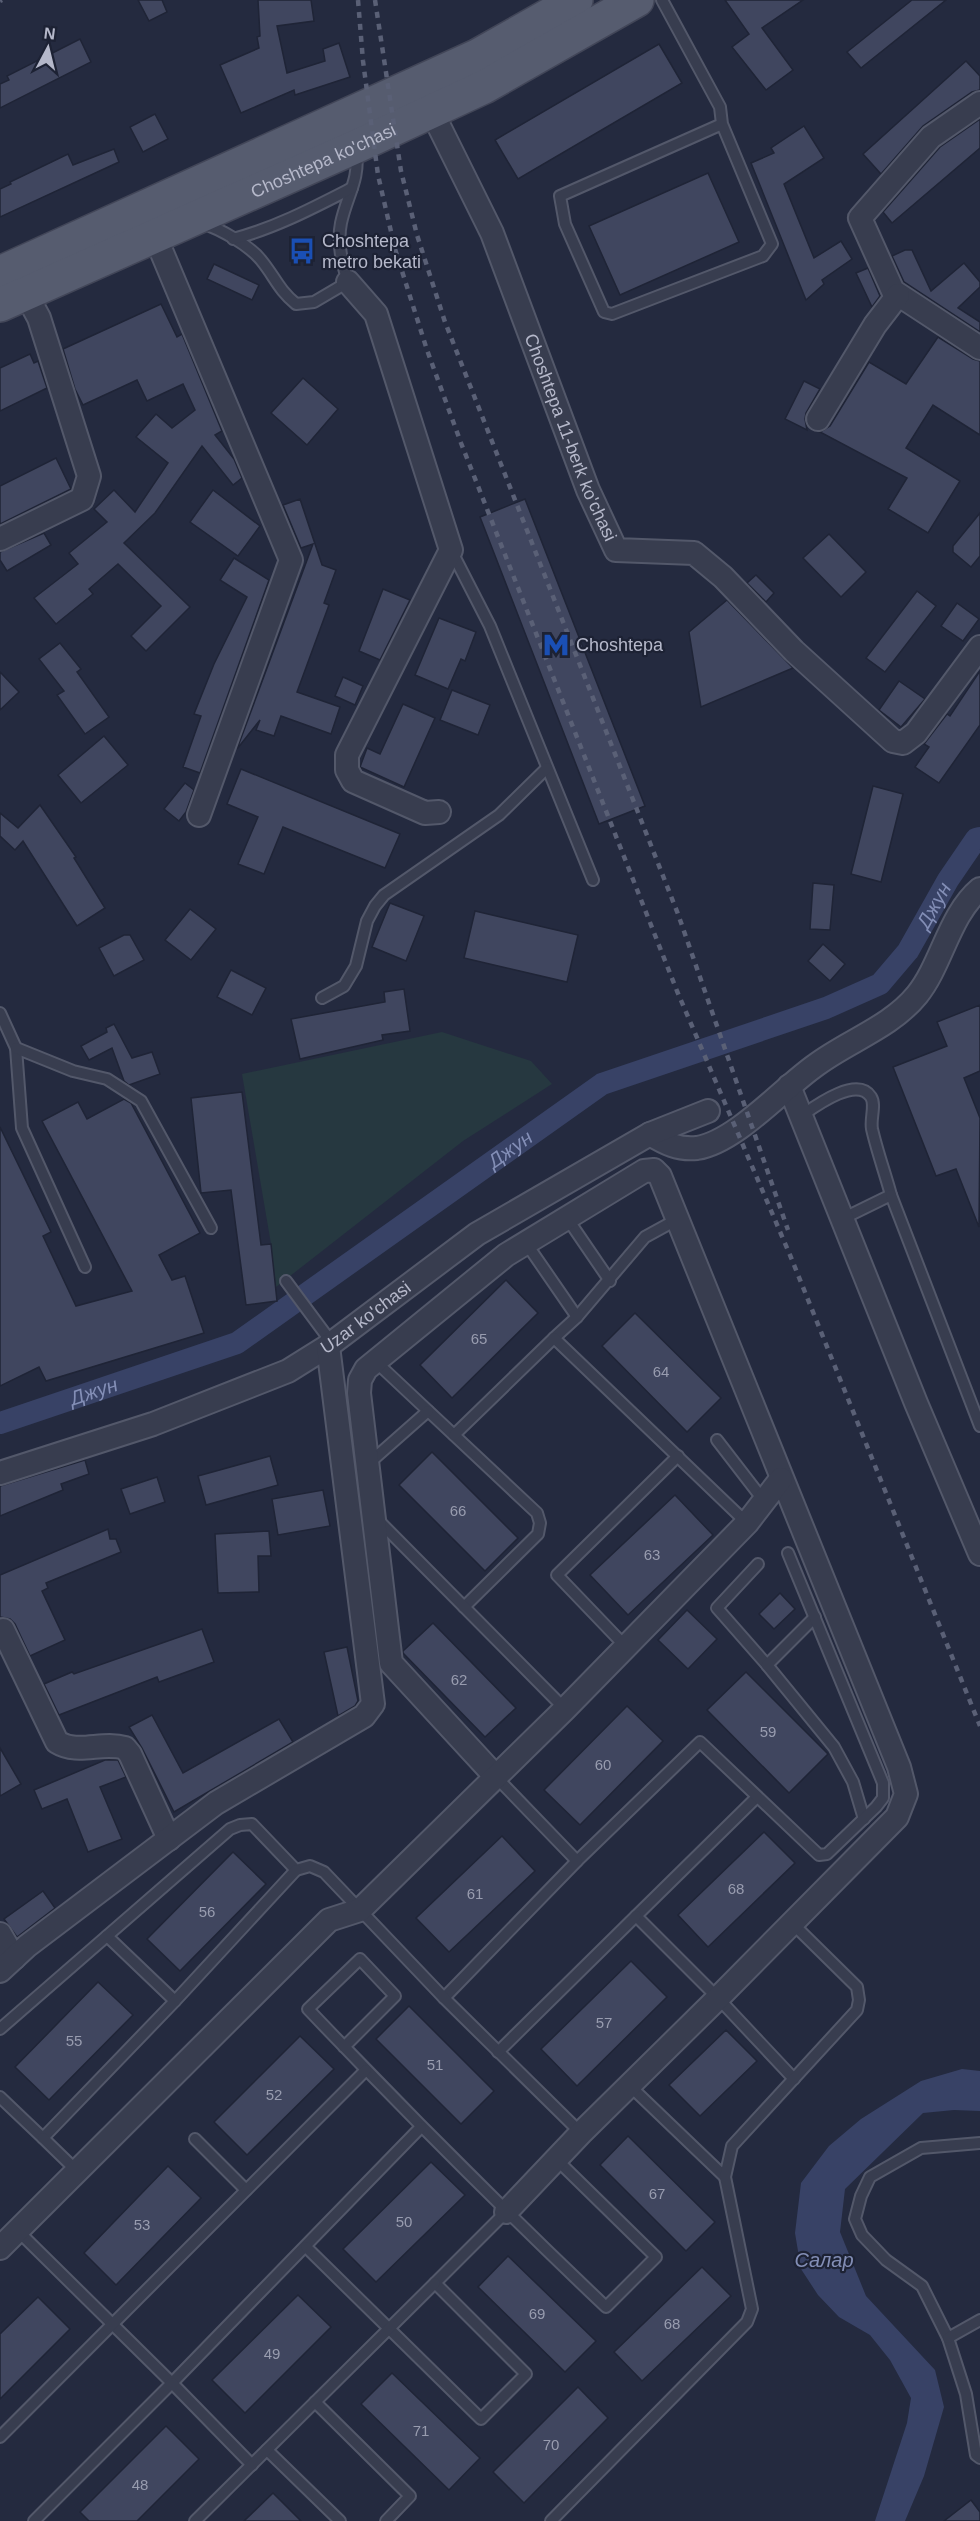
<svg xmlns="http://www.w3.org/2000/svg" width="980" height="2521" font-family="Helvetica,sans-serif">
<rect width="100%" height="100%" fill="#242a3f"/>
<polygon fill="#263840" points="442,1032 531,1061 552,1084 463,1141 276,1287 271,1244 242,1074"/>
<polygon fill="#384266" points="962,2069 980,2071 980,2111 954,2110 923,2113 845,2189 840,2232 866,2296 935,2370 944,2407 924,2476 905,2521 875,2521 907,2423 911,2398 890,2360 870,2335 839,2317 818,2295 801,2269 795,2233 801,2183 829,2146 861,2119 921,2081"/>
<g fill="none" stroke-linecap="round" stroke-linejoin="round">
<path stroke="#384266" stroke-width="22" id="s1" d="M0,1423L237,1343L602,1084L826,1008L880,984L908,951L948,880L976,839L980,838"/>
</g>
<g fill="#40465f" stroke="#1f2436" stroke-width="1.5">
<polygon points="138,0 162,0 167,12 149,21"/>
<polygon points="258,0 311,0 314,21 277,26 287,73 325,61 323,49 339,43 350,77 295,95 294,90 241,113 220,65 259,48 257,37 260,36"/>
<polygon points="725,0 803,0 762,28 793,70 766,90 732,47 749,34"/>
<polygon points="912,0 946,0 861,68 847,52"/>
<polygon points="80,39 91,62 0,108 0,84 9,80 7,76"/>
<polygon points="659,44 682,83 518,179 495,140"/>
<polygon points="966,61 980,76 980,90 972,92 923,126 881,174 863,154"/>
<polygon points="155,114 168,139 143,152 130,127"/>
<polygon points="980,119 980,148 892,223 883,212 940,147"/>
<polygon points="804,126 824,158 784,184 814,258 841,241 852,259 822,280 824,284 806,300 751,163 774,153 771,148"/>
<polygon points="114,149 119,162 0,217 0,189 11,184 10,182 68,154 73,165"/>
<polygon points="708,173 739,242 620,295 589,226"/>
<polygon points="905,250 912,250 931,291 964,263 980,282 980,287 958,308 980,322 980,332 904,282 892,256"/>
<polygon points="214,264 259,285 252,300 207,279"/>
<polygon points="868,268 880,296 872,307 856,273"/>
<polygon points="161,304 177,337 182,334 222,431 215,435 234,459 242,478 233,485 202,446 155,513 124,543 190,607 146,651 131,636 161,606 118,564 89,589 93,594 56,624 34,598 78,564 69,553 107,522 94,509 114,490 135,512 168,463 136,437 156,414 172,428 195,410 183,384 147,401 137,380 83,405 75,389 63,349"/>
<polygon points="938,337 973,359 980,361 980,435 933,405 906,448 960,481 928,533 888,509 907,478 820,432 830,426 869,362 906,384"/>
<polygon points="30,354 34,363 38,361 47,388 0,411 0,368"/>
<polygon points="303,378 338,409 307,445 271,413"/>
<polygon points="804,381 820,389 806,413 805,419 807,430 785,419"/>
<polygon points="56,458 71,489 0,524 0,486"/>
<polygon points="213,490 260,526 238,556 190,522"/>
<polygon points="300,499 322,565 336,570 324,603 329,605 297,692 340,707 331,734 281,716 274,736 256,730 260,720 237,749 313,544 301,548 283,505"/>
<polygon points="525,499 645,806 599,824 480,517"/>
<polygon points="980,513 980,556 971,567 953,552 953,546"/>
<polygon points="44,533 51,545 7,571 0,560 0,552"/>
<polygon points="829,534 866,572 841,597 803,558"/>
<polygon points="234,558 269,580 200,773 183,767 201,716 194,714 214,664 247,597 220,580"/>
<polygon points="756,575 774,593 766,602 747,583"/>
<polygon points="383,589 410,600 380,660 359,651"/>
<polygon points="917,591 936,606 885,672 866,658"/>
<polygon points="727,600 793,668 701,707 689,632"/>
<polygon points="957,603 979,619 963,641 941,626"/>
<polygon points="439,618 476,632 465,661 461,659 448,689 415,675"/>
<polygon points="60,643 81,669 77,672 109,717 85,734 57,695 64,691 39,659"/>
<polygon points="980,671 980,725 939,783 915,767 929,747 924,744 947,714 950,716"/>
<polygon points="0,672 19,692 0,710"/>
<polygon points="343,677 363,686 355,705 335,696"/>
<polygon points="899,681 925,699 901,727 879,710"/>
<polygon points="452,690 490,705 478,735 440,720"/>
<polygon points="403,704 435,718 404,787 360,767 367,748 380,754"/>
<polygon points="104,736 128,765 81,803 58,775"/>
<polygon points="241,769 400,834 385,868 283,827 264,874 238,864 258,817 227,804"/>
<polygon points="185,783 194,790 186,812 179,821 164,809"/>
<polygon points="873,786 903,794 881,882 851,874"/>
<polygon points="40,805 76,857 74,858 105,908 77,926 23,841 15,850 0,836 0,813 18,828"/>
<polygon points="813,883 834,885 830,930 810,929"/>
<polygon points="390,903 424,916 406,961 372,947"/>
<polygon points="190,909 216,929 191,960 165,940"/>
<polygon points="475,911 578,935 567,982 464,958"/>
<polygon points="124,935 130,935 144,960 114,976 99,948"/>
<polygon points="823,944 845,964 830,981 808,961"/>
<polygon points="231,970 266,988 252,1015 217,997"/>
<polygon points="404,989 410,1031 382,1035 383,1040 300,1059 291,1019 385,1002 384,992"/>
<polygon points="980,1005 980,1071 964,1078 980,1118 979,1227 956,1169 936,1176 893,1067 947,1046 937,1022"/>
<polygon points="114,1024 132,1058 152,1052 160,1074 129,1085 124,1081 112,1048 89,1060 81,1046 107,1032 106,1028"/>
<polygon points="242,1092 261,1245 271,1244 277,1301 246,1305 231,1190 201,1193 191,1098"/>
<polygon points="124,1099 131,1103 200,1233 159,1255 172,1280 185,1276 204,1333 46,1381 39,1367 0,1386 0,1127 51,1232 43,1236 76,1306 132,1291 42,1121 78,1102 87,1119"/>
<polygon points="506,1280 538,1313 452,1398 420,1365"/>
<polygon points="635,1313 721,1398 687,1432 602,1346"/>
<polygon points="432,1452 518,1538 485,1571 399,1485"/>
<polygon points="270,1456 278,1485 206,1505 198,1476"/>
<polygon points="85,1460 89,1474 61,1484 63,1490 0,1516 0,1486"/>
<polygon points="157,1477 165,1502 130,1514 121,1489"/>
<polygon points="323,1490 330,1526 278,1535 272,1499"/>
<polygon points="675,1495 713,1535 628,1615 590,1575"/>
<polygon points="108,1529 110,1539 116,1539 121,1552 46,1583 48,1588 42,1591 65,1640 30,1656 15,1624 10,1619 0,1617 0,1575"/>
<polygon points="269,1531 271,1556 258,1556 259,1592 218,1593 215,1534"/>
<polygon points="780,1593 795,1609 774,1629 759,1614"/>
<polygon points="687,1610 717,1639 688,1669 658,1640"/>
<polygon points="433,1623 516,1708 485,1737 403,1653 403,1651"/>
<polygon points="202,1629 214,1662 159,1682 157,1677 59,1715 44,1684 72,1672 74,1674"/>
<polygon points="347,1647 358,1701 355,1706 338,1716 324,1652"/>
<polygon points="746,1672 828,1754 789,1793 707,1710"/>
<polygon points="627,1706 663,1741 580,1825 544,1790"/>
<polygon points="152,1715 183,1773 279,1719 293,1742 174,1812 142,1748 129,1727"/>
<polygon points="0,1748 21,1784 0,1796"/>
<polygon points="105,1760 118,1760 126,1777 100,1787 122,1839 88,1852 67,1799 42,1809 34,1790"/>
<polygon points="764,1832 795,1863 708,1947 678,1915"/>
<polygon points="502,1836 535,1871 449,1952 416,1918"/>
<polygon points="233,1852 266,1884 180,1971 147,1939"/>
<polygon points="43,1891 55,1908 17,1937 4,1919"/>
<polygon points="631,1961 667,1997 577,2086 541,2049"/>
<polygon points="98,1982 133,2015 49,2100 15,2067"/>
<polygon points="409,2006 494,2091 461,2124 376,2039"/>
<polygon points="726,2030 757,2061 700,2116 669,2085"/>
<polygon points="300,2036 334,2069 247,2155 214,2122"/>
<polygon points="628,2136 715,2222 686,2251 600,2165"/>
<polygon points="431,2162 465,2195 376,2282 343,2249"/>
<polygon points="168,2166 201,2198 116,2285 84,2253"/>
<polygon points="508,2256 596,2341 565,2372 478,2287"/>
<polygon points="702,2267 731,2296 642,2381 614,2352"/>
<polygon points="298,2295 331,2327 245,2413 212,2380"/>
<polygon points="38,2297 70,2329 0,2399 0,2334"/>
<polygon points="392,2373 480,2458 449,2490 361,2404"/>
<polygon points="578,2387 608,2418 524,2503 493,2472"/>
<polygon points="166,2426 199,2459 137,2521 89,2521 80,2512"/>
<polygon points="273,2493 301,2521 244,2521"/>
<polygon points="971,2500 980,2512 980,2521 944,2521"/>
</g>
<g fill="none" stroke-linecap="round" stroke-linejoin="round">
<g stroke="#53586a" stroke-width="14">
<g id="service">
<polyline points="662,0 720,107 722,124 772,244 763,256 612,314 604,312 565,224 560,196 722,124"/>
<path d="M202,223C220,229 249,245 261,260C275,277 278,289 296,304L314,302L348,282C342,263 337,243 341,223C347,195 360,180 356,151"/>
<path d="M233,239C275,228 313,208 352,188"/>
<polyline points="451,550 490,626 593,880"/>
<polyline points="322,998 344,986 356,966 367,921 375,906 384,895 499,815 547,768"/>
<polyline points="0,1013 16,1048 22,1128 85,1267"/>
<polyline points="16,1048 73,1071 107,1079 141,1101 211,1228"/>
<path d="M801,1116C814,1107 857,1075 871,1097C876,1105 870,1119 872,1129C877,1151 885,1173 891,1195L842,1219"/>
<polyline points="891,1195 980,1426"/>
<polyline points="567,1218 610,1281"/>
<polyline points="526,1243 577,1317"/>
<polyline points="286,1281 332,1343"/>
<polyline points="554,1338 577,1317 645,1237 676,1220"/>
<polyline points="375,1361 537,1513 540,1523 538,1534 464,1607"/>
<polyline points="454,1435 554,1338 747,1523"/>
<polyline points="717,1440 764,1501"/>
<polyline points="368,1464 428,1411"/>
<polyline points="378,1520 565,1709"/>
<polyline points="758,1564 717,1608 767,1665"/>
<polyline points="815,1617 767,1665 834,1747 853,1782 864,1819"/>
<polyline points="626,1647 557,1575 678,1456"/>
<polyline points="757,1797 636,1916 718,1998 794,2079"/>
<polyline points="577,1861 700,1742 819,1855 827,1854 876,1807 883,1798 883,1783 788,1553"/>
<polyline points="107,1936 175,2001"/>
<polyline points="444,1998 577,1861 496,1777"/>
<polyline points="0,2029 230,1829 240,1825 252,1824 296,1870 310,1866 324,1872 444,1998 581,2133"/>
<path d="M344,2047L395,1996L360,1959L308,2009C405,2111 504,2210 606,2307L656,2257L556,2159"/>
<polyline points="498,2052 636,1916"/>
<polyline points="629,2085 725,2177"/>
<polyline points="0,2097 43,2138 175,2001 296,1870"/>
<polyline points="43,2138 77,2171"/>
<polyline points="195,2139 246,2190"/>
<polyline points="980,2143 921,2148 870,2177 861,2196 855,2219 862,2235 886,2260 922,2286 948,2338 966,2394 976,2455 980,2458"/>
<polyline points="17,2230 172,2383 421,2127"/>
<polyline points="306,2247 481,2419 526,2374 435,2283 506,2212"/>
<polyline points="948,2338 980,2320"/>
<polyline points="315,2402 410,2496 386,2521"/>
<polyline points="0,2437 366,2070"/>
<polyline points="267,2450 340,2521"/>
<polyline points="34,2521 172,2383 252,2465"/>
<polyline points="195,2521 435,2283"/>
<polyline points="551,2521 747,2322 752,2309 725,2177 732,2146 857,2010 859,2000 857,1987 791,1922"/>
</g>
</g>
<g stroke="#53586a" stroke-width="26">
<g id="minor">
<polyline points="980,103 931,137 860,218 893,291 980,348"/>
<path id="s2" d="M432,112L492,233L588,490L616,550L694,553L723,577L794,651L893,741L903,743L916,733L980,647"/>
<polyline points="155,236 291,560 199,815"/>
<polyline points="348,282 376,314 451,550 347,755 347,770 353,781 425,813 439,812"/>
<polyline points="818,419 875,325 898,295"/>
<polyline points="0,539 82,499 89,476 39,318 26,294"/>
<polyline points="789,1086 916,1403 980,1554"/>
<path d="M650,1134C665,1143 678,1150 697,1148C736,1142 783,1088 816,1065C848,1041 891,1027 917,995C942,964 949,915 980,889"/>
<path id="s3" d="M0,1473L153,1424L288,1371L328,1346L477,1234L650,1134L708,1111"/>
<path d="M3,1630L57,1742C78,1755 102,1741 125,1748L130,1754L169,1839"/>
<polyline points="496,1777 391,1663 359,1393 360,1380 366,1369 506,1255 644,1171 654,1170 660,1176 899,1767 906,1794 897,1817 718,1998 581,2133 506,2212"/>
<polyline points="0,1934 14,1958"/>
<polyline points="0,1971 27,1946 216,1803 364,1716 373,1704 328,1346"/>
<polyline points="0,2248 329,1920 360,1910 565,1709 747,1523 781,1479"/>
</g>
</g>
<g stroke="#424658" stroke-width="36">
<g id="primary">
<polyline points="0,273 477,56 576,0"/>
<path id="s4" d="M0,305L355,147L484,87L637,0"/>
</g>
</g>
<use href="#service" stroke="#383d4f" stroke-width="10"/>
<use href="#minor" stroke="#383d4f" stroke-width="22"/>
<use href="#primary" stroke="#565c6f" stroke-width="33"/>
<g stroke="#5a6076" stroke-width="4.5" stroke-dasharray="6 6" stroke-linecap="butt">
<polyline points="358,0 363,61 378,175 395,249 427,350 461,443 677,991 790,1255 980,1726"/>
<polyline points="375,0 401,171 417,235 445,322 678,914 788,1230"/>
<polyline points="0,1 2,0"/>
</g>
</g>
<defs>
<g id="bus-bare" transform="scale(2.07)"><path d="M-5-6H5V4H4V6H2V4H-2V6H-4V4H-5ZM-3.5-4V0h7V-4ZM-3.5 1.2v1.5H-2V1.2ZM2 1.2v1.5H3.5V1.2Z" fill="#1a4fb4" stroke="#1d2234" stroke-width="2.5" paint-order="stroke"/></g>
<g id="metro-bare" transform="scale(2.07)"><path d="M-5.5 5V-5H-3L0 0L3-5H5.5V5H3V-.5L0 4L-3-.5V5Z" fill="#1a4fb4" stroke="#1d2234" stroke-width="2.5" paint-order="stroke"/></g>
</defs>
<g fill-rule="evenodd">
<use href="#bus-bare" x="302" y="251"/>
<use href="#metro-bare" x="556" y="645"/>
</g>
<g text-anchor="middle" stroke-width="4.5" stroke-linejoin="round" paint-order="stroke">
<g font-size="15" fill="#989caf">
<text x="479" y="1344">65</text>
<text x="661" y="1377">64</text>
<text x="458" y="1516">66</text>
<text x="652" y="1560">63</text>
<text x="459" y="1685">62</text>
<text x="768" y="1737">59</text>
<text x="603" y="1770">60</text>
<text x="736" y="1894">68</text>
<text x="475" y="1899">61</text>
<text x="207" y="1917">56</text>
<text x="604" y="2028">57</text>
<text x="74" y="2046">55</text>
<text x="435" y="2070">51</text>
<text x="274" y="2100">52</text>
<text x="657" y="2199">67</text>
<text x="404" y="2227">50</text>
<text x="142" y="2230">53</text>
<text x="537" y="2319">69</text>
<text x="672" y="2329">68</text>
<text x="272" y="2359">49</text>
<text x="421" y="2436">71</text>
<text x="551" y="2450">70</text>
<text x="140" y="2490">48</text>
</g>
<g font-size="18" fill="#b5b8ca" stroke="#1d2234">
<text dy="6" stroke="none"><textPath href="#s4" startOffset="354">Choshtepa ko'chasi</textPath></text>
<text dy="6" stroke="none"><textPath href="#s2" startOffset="354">Choshtepa 11-berk ko'chasi</textPath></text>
<text dy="6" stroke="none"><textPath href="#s3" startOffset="400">Uzar ko'chasi</textPath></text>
</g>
<g font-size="18" fill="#b5b8ca" stroke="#1d2234" text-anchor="start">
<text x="322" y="247">Choshtepa<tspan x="322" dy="21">metro bekati</tspan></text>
<text x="576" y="651">Choshtepa</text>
</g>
<g font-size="20" font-style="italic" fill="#838eb6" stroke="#1d2234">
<text dy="7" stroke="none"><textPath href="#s1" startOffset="1089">Джун</textPath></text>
<text dy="7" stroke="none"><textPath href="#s1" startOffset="585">Джун</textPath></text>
<text dy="7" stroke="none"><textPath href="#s1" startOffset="99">Джун</textPath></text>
<text x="824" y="2267">Салар</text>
</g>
</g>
<g transform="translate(48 48) rotate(7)" stroke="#1d2234" stroke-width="4.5" paint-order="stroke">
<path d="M0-4.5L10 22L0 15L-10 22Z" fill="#b5b8ca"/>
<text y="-9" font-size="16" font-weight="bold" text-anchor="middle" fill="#b5b8ca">N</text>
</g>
</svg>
